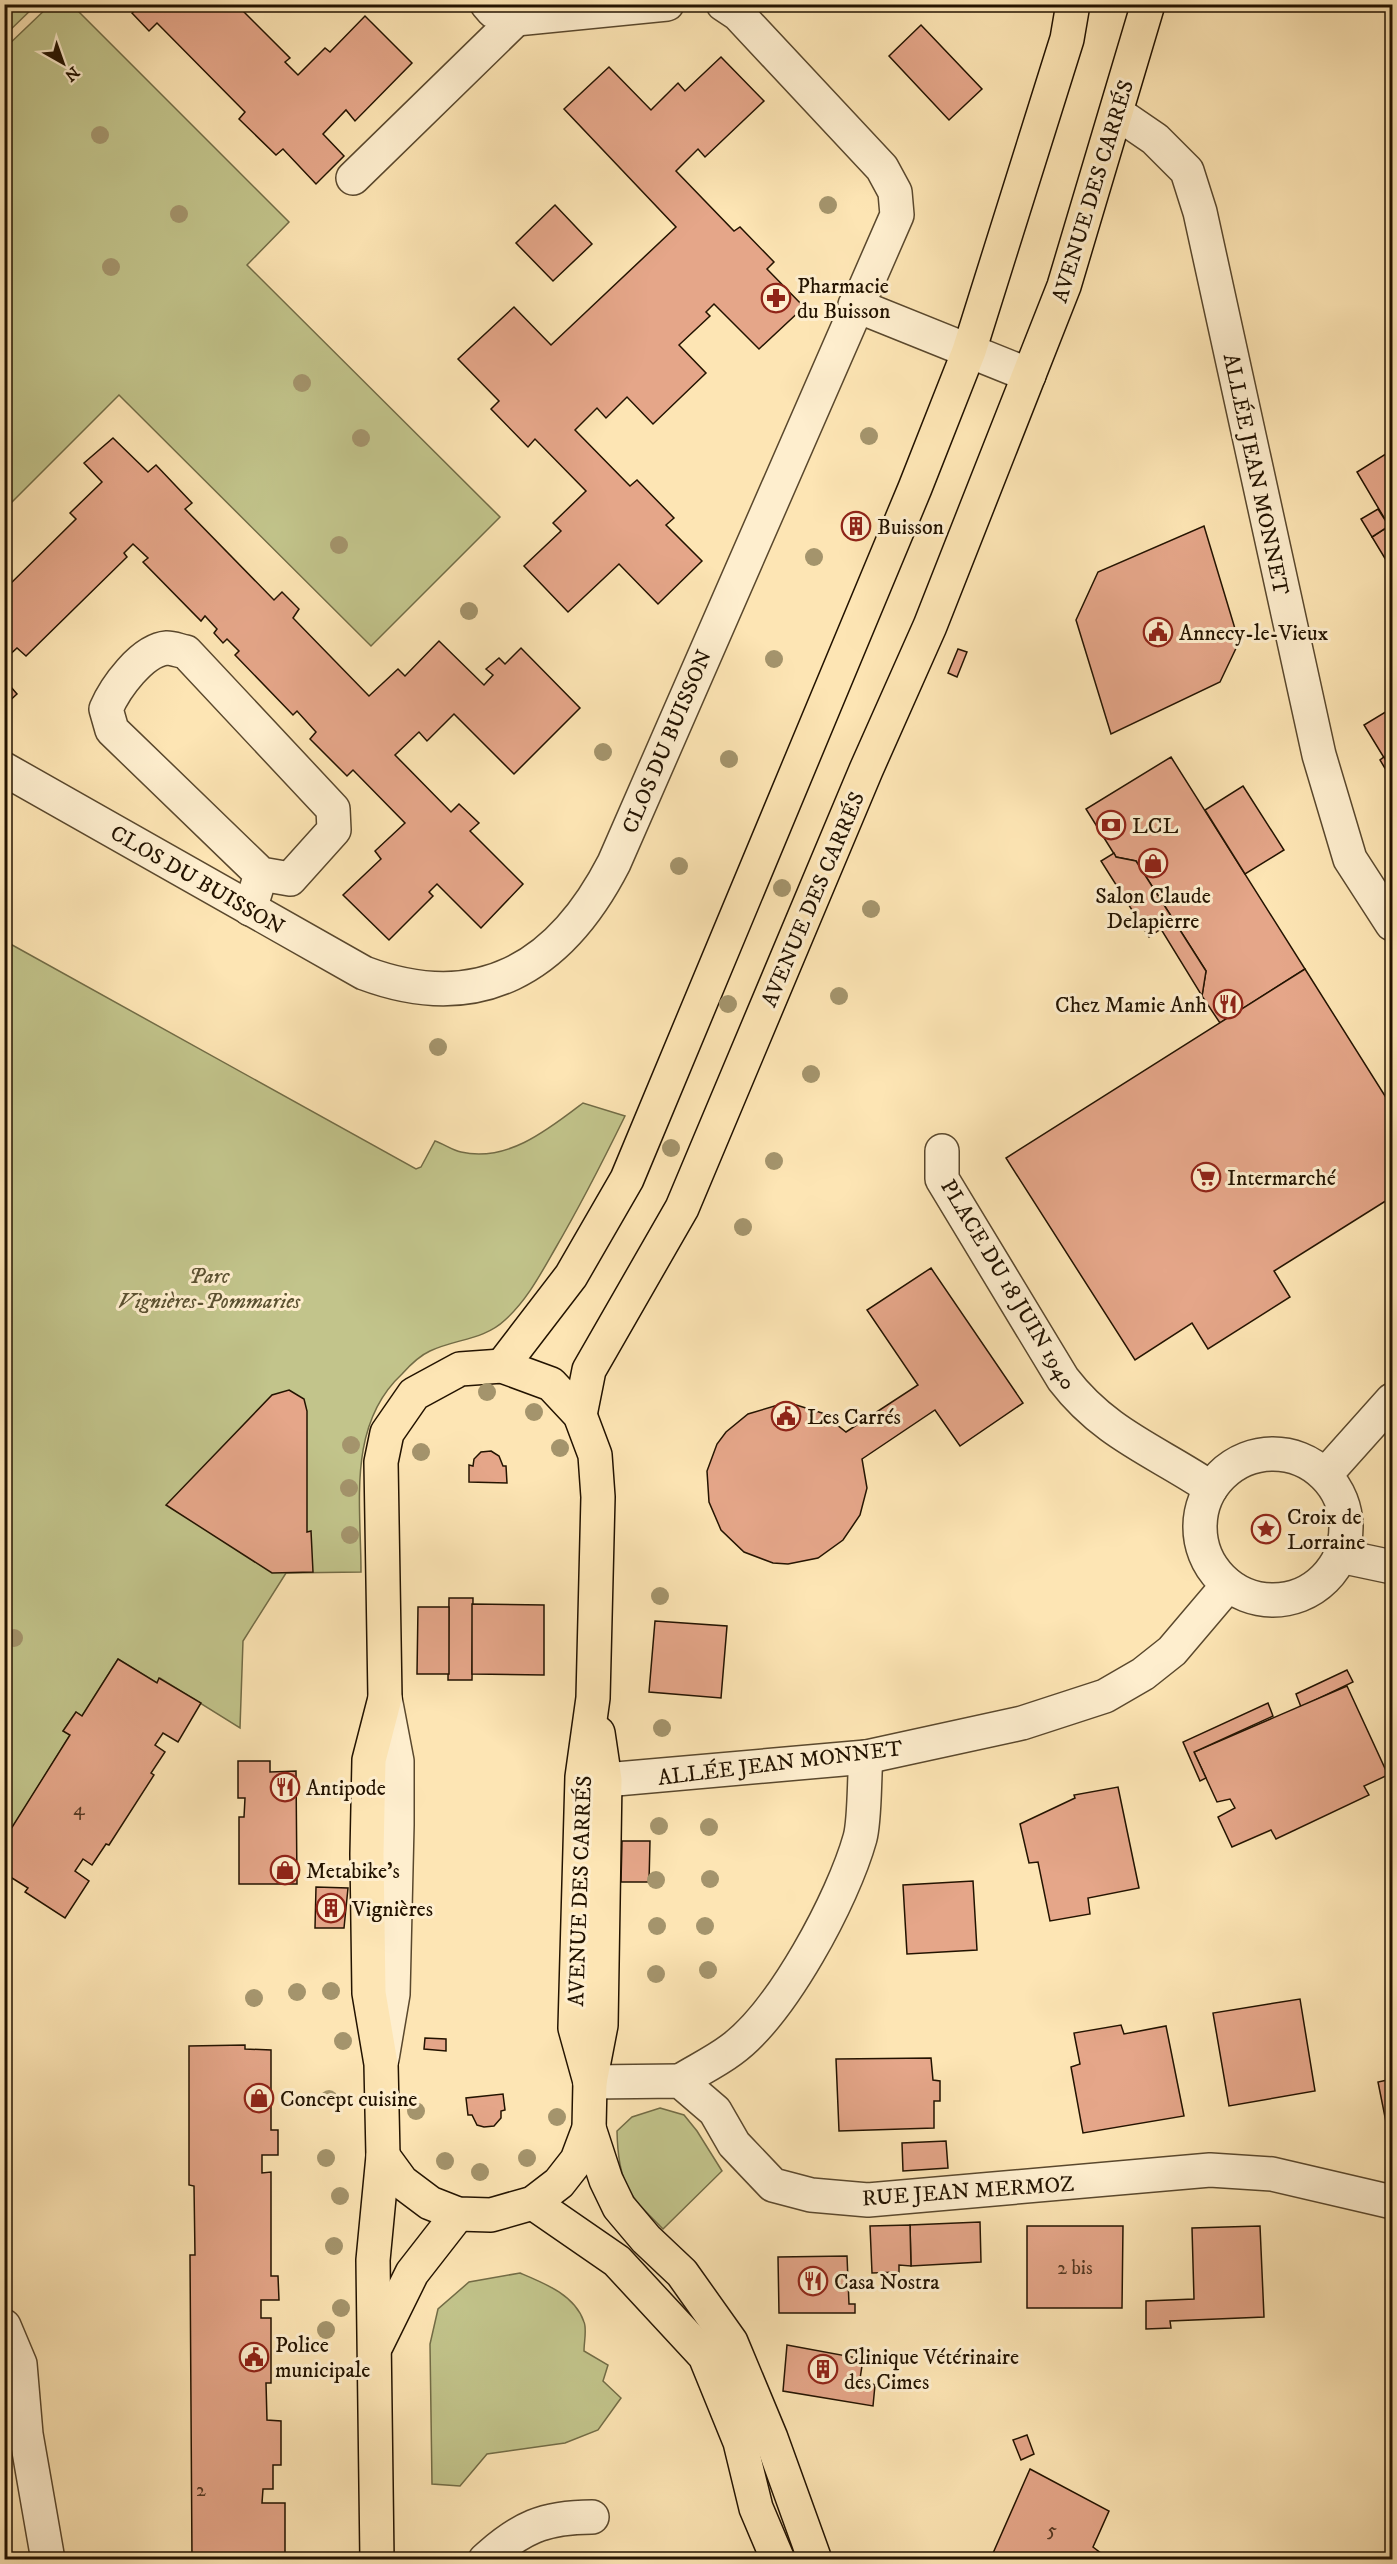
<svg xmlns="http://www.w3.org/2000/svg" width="1397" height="2564" font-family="'IM FELL DW Pica',serif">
<rect width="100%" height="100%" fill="#fde5b4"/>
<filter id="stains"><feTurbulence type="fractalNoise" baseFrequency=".00333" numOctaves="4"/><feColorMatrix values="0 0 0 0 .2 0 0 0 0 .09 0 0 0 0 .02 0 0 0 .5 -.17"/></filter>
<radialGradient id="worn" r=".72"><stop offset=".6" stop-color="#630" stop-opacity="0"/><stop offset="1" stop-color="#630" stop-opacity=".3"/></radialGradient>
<g fill="#c2c48b" stroke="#726c46" stroke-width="1.5">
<polygon points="5,4 36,4 36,5 5,35"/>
<polygon points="50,5 72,5 289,222 247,265 500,517 371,646 119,395 5,509 5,48"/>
<path d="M5,941L416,1169L421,1167L435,1141C444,1144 452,1150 461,1152C507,1163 549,1129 583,1103L625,1116C603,1161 580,1206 555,1249C540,1275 527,1300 505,1320C484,1340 455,1339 430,1351C419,1356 410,1365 402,1374C347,1425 361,1504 361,1572L286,1573L243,1641L240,1728L160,1678L157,1683L118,1659L82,1716L76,1712L63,1731L70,1735L5,1840Z"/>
<path d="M660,2108L684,2115L697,2131L722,2171L663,2229C627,2194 618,2182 617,2131L632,2117Z"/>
<path d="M520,2273C544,2283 575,2295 584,2322C587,2329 584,2342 584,2351L608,2365L603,2381L621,2398L598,2430L565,2443L487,2454L460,2486L432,2484L430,2344L438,2309L469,2282Z"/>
</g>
<g fill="#e5a689" stroke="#231300" stroke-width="1.5">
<polygon points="137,4 236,4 290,58 285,62 298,75 325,48 330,52 365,16 412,63 355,121 346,110 323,134 344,156 316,184 283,149 276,155 239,119 245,112 157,23 149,31 132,13 139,7"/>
<polygon points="921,25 982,89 949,120 889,56"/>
<polygon points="721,57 764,101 705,157 698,149 676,171 734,231 740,227 774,262 767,269 804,307 759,349 714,304 706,312 710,316 679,345 706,373 653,424 627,397 606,418 597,408 575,430 630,486 637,480 674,518 666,525 702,561 658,604 619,564 568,612 524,566 561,531 553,523 586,491 535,439 528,447 491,409 499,401 458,359 514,307 551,345 676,227 564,109 609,67 651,110 678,83 685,91"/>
<polygon points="555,205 592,244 553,281 516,243"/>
<polygon points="113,438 148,472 156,465 192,503 185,509 274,600 282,592 299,609 293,618 369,696 398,669 405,676 439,641 484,685 493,675 486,669 499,658 505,664 521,648 580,708 514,774 454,714 427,741 419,732 395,755 451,812 459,804 479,823 470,831 523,884 481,928 437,884 429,892 433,896 389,940 343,895 381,859 375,851 405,823 353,770 347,776 310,739 316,732 297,711 293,715 235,655 239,651 227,639 223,643 214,633 217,629 205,616 201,621 143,562 148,558 133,544 124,553 127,557 26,656 17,648 4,660 4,590 76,519 70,513 102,482 84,463"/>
<polygon points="1392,450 1392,570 1372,537 1389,526 1357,472"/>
<polygon points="1378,509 1389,526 1372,537 1361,519"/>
<polygon points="857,512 866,517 856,539 846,535"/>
<polygon points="1204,526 1239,642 1220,682 1111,734 1076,620 1098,572"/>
<polygon points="958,649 967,652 957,677 948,673"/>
<polygon points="4,679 17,694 4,706"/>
<polygon points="1392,708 1392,758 1386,761 1364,725"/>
<polygon points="1171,757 1305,969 1220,1023 1202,996 1206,971 1136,861 1116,857 1086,809"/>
<polygon points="1384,757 1386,761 1392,758 1392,780 1380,760"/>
<polygon points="1243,786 1284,850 1245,874 1205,810"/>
<polygon points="1114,853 1116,857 1136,861 1206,971 1202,996 1161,929 1149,937 1101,861"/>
<polygon points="1305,969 1392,1107 1392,1197 1274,1271 1290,1297 1208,1349 1192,1323 1135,1360 1006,1158"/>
<polygon points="931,1268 1023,1403 960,1446 935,1410 862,1459 867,1488 860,1515 843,1540 818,1558 788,1564 773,1563 744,1552 721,1530 709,1502 707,1471 717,1444 726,1432 748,1414 778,1405 793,1404 822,1413 846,1432 918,1385 867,1310"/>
<polygon points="289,1390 304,1399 307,1411 307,1532 311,1531 313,1572 272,1573 166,1505 272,1395"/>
<polygon points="491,1451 499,1456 503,1466 506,1466 507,1483 469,1482 469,1465 473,1466 474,1459 481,1452"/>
<polygon points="449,1598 473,1598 472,1680 448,1680"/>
<polygon points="472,1604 544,1605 544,1675 472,1674"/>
<polygon points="418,1607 449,1607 449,1674 417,1674"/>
<polygon points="655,1621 727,1626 721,1698 649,1692"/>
<polygon points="118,1659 157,1683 159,1678 201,1703 178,1742 163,1733 155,1745 165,1752 151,1773 154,1775 109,1845 106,1844 92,1865 83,1859 75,1871 89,1881 65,1918 25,1892 28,1888 4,1873 4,1840 70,1735 63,1731 76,1712 82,1716"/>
<polygon points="1347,1670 1353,1682 1301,1707 1296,1694"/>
<polygon points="1347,1686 1388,1775 1364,1786 1369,1795 1276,1839 1271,1830 1232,1847 1218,1817 1235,1808 1230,1799 1217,1802 1194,1752"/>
<polygon points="1268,1703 1273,1716 1194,1752 1206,1778 1200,1781 1183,1742"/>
<polygon points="238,1761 270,1761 270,1772 296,1771 297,1884 239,1884 239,1817 244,1817 245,1798 238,1798"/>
<polygon points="1118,1787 1139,1888 1088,1898 1090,1914 1050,1921 1038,1862 1029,1863 1020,1824 1075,1798 1074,1795"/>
<polygon points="622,1841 650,1841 649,1882 621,1882"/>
<polygon points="973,1881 977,1950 907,1954 903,1885"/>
<polygon points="316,1887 348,1888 344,1928 315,1928"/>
<polygon points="1300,1999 1315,2091 1229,2106 1213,2013"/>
<polygon points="1121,2025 1124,2034 1166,2026 1184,2116 1083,2133 1071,2067 1080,2064 1074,2033"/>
<polygon points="425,2038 446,2039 446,2051 424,2049"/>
<polygon points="245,2045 245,2049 271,2050 271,2130 278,2130 278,2155 262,2155 262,2173 271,2172 271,2276 278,2276 279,2300 261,2300 261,2318 271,2318 271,2383 266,2383 267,2420 281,2421 281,2465 273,2465 273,2489 263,2489 262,2503 285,2503 285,2560 192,2560 190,2255 195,2255 194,2186 189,2185 189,2046"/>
<polygon points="931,2058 933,2080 940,2081 940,2101 934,2101 934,2128 839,2131 836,2059"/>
<polygon points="1392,2079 1392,2152 1378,2082"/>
<polygon points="503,2094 505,2110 501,2111 501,2118 494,2126 484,2127 477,2125 472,2115 468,2115 466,2098"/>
<polygon points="946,2141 948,2168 903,2171 902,2143"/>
<polygon points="980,2222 981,2262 911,2266 910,2225"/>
<polygon points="910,2225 911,2266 899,2265 899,2272 872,2273 870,2226"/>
<polygon points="1027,2226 1123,2226 1122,2308 1027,2308"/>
<polygon points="1260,2226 1264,2317 1170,2321 1171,2328 1146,2329 1146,2301 1194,2299 1192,2228"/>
<polygon points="847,2256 849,2304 855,2304 855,2313 779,2313 778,2257"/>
<polygon points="787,2345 863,2359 860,2379 875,2385 873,2406 783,2391"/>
<polygon points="1027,2435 1034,2454 1021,2460 1013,2440"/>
<polygon points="1030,2469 1109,2511 1093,2547 1110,2560 990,2560"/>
</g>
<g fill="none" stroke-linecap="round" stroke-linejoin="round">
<g stroke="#5a482d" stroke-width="36">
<g id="minor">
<polyline points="487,4 493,11 516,19 667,4"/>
<polyline points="1117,113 1155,139 1187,171 1200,212 1319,755 1350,859 1392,924"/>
<polyline points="353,178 516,19"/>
<polyline points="855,305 1029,375"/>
<path d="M4,769L364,973C479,1016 560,968 614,863L897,215L895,192L882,168L738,14L723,4"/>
<path d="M250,909L261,874L112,730L106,709C115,688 142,650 167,648C173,648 180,651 186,652L333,809L334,830L290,879L261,874"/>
<path d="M942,1151V1179L1063,1379C1105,1434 1156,1451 1211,1488"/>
<circle cx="1273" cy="1527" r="73"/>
<polyline points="1325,1475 1392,1400"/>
<polyline points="1340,1556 1392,1567"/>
<polyline points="605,1780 866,1757 1022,1723 1105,1696 1143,1674 1172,1651 1228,1585"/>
<polyline points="382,2059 393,1994 397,1825 397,1761 385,1698"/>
<path d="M680,2081C696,2071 715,2062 731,2050C782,2013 843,1899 860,1838C865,1820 864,1778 866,1757"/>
<polyline points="590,2082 680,2081 715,2111 734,2144 773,2185 811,2195 868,2200 1210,2170 1272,2174 1392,2202"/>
<polyline points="4,2326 20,2364 26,2434 48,2560"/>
<path d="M485,2560C520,2528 544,2517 592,2517"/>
</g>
</g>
<g stroke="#231300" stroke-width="36">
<g id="major">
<polyline points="502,1366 571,1276 627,1179 915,488 969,351 1067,39 1073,4"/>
<polyline points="580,1415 589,1370 682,1208 866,770 930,626 1064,286 1148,4"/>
<polyline points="589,2128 606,2180 619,2207 646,2239 682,2273 731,2342 771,2438 815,2560"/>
<polyline points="383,2156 402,2182 430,2203 458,2214 491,2215 533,2203 559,2183 577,2160 589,2128 590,2082 601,2025 605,1780 598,1733"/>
<polyline points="533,2203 617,2261 705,2356 740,2442 756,2508 778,2560"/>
<polyline points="377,2344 412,2273 458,2214"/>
<polyline points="377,2560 373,2260 383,2156 381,2064 369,1993 367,1854 369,1760 385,1698 381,1462 387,1433 414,1394 460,1369 502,1366 551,1384 580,1415 595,1455 598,1497 593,1698 582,1777 575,2028 590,2082"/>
</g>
</g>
<use href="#minor" stroke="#feeece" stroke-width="33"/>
<use href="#major" stroke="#fde5b4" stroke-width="33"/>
</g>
<g fill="#a4946c">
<circle cx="100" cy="135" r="9"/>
<circle cx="828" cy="205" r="9"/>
<circle cx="179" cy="214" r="9"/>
<circle cx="111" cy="267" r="9"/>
<circle cx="302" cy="383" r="9"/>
<circle cx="869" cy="436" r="9"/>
<circle cx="361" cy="438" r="9"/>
<circle cx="339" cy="545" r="9"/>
<circle cx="814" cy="557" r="9"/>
<circle cx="469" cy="611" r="9"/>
<circle cx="774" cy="659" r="9"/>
<circle cx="603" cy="752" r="9"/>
<circle cx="729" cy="759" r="9"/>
<circle cx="679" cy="866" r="9"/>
<circle cx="782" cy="888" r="9"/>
<circle cx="871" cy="909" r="9"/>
<circle cx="839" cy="996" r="9"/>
<circle cx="728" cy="1004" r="9"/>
<circle cx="438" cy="1047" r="9"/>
<circle cx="811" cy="1074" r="9"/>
<circle cx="671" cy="1148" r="9"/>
<circle cx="774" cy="1161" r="9"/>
<circle cx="743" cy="1227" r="9"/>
<circle cx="487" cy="1392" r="9"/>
<circle cx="534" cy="1412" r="9"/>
<circle cx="351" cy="1445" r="9"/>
<circle cx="560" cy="1448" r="9"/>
<circle cx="421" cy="1452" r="9"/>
<circle cx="349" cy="1488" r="9"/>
<circle cx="350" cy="1535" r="9"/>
<circle cx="660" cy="1596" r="9"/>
<circle cx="14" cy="1638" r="9"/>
<circle cx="662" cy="1728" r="9"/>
<circle cx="659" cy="1826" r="9"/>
<circle cx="709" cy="1827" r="9"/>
<circle cx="710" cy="1879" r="9"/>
<circle cx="656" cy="1880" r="9"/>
<circle cx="657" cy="1926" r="9"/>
<circle cx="705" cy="1926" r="9"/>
<circle cx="708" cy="1970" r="9"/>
<circle cx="656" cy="1974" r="9"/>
<circle cx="331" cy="1991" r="9"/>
<circle cx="297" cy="1992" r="9"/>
<circle cx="254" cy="1998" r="9"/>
<circle cx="343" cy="2041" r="9"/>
<circle cx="329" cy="2099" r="9"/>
<circle cx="416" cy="2111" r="9"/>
<circle cx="557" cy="2117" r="9"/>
<circle cx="326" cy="2158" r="9"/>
<circle cx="527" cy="2158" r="9"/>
<circle cx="445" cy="2161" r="9"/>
<circle cx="480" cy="2172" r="9"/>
<circle cx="340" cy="2196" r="9"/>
<circle cx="334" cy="2246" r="9"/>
<circle cx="341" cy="2308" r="9"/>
<circle cx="326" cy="2330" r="9"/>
</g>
<defs>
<g id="pharmacy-ring" transform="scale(1.5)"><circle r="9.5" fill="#feeece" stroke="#8f2418" stroke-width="1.5"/><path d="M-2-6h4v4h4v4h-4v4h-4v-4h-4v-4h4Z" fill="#8f2418"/></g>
<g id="building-ring" transform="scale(1.5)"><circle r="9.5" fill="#feeece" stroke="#8f2418" stroke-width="1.5"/><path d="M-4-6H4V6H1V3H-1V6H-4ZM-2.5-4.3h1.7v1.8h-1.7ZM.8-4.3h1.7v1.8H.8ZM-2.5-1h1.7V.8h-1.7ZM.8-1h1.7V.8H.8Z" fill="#8f2418"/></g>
<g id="civic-ring" transform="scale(1.5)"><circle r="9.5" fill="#feeece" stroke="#8f2418" stroke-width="1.5"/><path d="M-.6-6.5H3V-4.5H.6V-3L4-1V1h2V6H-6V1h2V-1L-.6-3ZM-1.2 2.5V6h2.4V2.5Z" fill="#8f2418"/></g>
<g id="bank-ring" transform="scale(1.5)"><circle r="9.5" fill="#feeece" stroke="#8f2418" stroke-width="1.5"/><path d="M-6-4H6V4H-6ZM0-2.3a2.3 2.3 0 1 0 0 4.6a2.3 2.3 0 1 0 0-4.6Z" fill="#8f2418"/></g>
<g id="shop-ring" transform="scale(1.5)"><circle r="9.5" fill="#feeece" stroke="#8f2418" stroke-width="1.5"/><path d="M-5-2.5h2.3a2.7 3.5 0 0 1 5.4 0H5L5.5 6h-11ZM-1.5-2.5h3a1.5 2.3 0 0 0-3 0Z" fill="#8f2418"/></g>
<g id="restaurant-ring" transform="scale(1.5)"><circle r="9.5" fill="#feeece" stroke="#8f2418" stroke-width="1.5"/><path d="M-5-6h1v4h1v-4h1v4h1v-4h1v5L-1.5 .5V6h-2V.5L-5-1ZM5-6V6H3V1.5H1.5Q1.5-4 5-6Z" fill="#8f2418"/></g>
<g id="supermarket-ring" transform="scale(1.5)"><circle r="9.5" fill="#feeece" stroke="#8f2418" stroke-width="1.5"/><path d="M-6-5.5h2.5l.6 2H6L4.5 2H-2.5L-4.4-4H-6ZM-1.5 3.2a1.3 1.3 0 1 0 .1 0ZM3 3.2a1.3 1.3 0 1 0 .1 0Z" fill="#8f2418"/></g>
<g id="sight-ring" transform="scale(1.5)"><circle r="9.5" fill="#feeece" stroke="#8f2418" stroke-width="1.5"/><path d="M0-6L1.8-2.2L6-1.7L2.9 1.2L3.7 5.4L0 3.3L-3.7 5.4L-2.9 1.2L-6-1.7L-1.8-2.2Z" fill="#8f2418"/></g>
</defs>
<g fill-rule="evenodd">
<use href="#pharmacy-ring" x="776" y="298"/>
<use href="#building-ring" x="856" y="526"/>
<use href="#civic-ring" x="1158" y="632"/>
<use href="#bank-ring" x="1111" y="825"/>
<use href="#shop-ring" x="1153" y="863"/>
<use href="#restaurant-ring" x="1228" y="1004"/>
<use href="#supermarket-ring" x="1206" y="1177"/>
<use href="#civic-ring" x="786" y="1416"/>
<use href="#sight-ring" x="1266" y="1529"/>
<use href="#restaurant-ring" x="285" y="1787"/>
<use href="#shop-ring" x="285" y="1870"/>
<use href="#building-ring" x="331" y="1908"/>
<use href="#shop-ring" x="259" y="2098"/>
<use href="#restaurant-ring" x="813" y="2281"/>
<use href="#civic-ring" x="254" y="2357"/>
<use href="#building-ring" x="823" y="2369"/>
</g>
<g text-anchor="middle" stroke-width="6" stroke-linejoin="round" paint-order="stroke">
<g font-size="20" fill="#543822">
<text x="79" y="1815">4</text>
<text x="1075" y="2274">2 bis</text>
<text x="201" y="2496">2</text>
<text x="1052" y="2536">5</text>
</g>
<g font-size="22" fill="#231300" stroke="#feeece">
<text transform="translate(1092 191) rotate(-73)" y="8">AVENUE DES CARRÉS</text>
<text transform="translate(1257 474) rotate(78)" y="8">ALLÉE JEAN MONNET</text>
<text transform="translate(666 741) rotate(-67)" y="8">CLOS DU BUISSON</text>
<text transform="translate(198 879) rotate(30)" y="8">CLOS DU BUISSON</text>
<text transform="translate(812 899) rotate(-67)" y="8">AVENUE DES CARRÉS</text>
<text transform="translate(1009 1284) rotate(59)" y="8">PLACE DU 18 JUIN 1940</text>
<text transform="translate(780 1762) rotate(-7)" y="8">ALLÉE JEAN MONNET</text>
<text transform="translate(579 1891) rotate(-88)" y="8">AVENUE DES CARRÉS</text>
<text transform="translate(968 2190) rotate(-4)" y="8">RUE JEAN MERMOZ</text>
</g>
<g font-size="22" fill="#231300" stroke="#feeece" text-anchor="start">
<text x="797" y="293">Pharmacie<tspan x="797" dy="25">du Buisson</tspan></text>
<text x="877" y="534">Buisson</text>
<text x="1179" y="640">Annecy-le-Vieux</text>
<text x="1132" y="833">LCL</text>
<text x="1153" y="903" text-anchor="middle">Salon Claude<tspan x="1153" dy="25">Delapierre</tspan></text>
<text x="1207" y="1012" text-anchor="end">Chez Mamie Anh</text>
<text x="1227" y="1185">Intermarché</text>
<text x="807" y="1424">Les Carrés</text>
<text x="1287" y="1524">Croix de<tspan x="1287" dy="25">Lorraine</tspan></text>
<text x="306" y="1795">Antipode</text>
<text x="306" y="1878">Metabike's</text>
<text x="352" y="1916">Vignières</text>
<text x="280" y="2106">Concept cuisine</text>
<text x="834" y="2289">Casa Nostra</text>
<text x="275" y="2352">Police<tspan x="275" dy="25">municipale</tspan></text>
<text x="844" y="2364">Clinique Vétérinaire<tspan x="844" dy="25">des Cimes</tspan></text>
</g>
<g font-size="22" font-style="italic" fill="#5b5131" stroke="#feeece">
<text x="209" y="1283">Parc<tspan x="209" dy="25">Vignières-Pommaries</tspan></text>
</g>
</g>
<rect width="1397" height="2564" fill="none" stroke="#fde5b4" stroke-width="24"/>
<rect x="6" y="6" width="1385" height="2552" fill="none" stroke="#231300" stroke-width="3"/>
<rect x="12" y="12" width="1373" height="2540" fill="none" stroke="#231300" stroke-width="1.5"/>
<g transform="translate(63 63) rotate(140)" stroke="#feeece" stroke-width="4.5" paint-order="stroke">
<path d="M0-4.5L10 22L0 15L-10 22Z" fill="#231300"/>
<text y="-9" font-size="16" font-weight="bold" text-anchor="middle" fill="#231300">N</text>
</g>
<rect width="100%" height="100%" filter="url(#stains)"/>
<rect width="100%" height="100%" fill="url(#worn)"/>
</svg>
